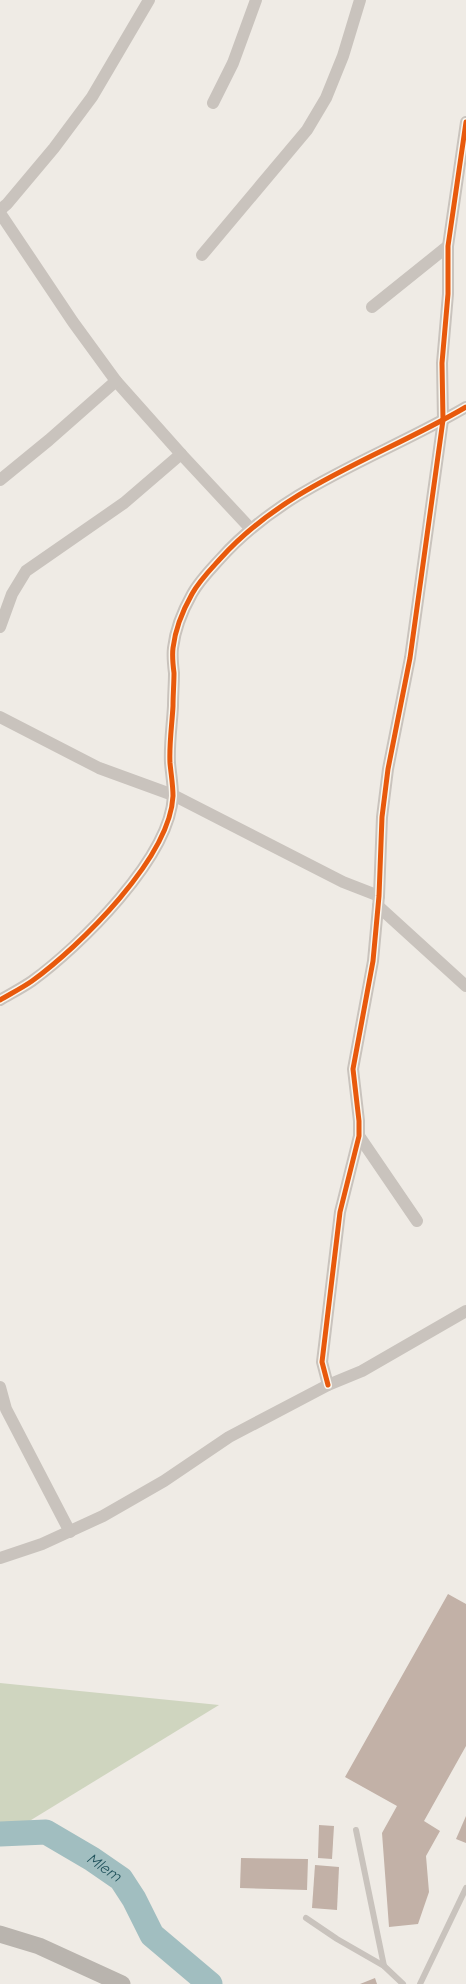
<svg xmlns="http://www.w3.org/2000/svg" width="466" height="1984" font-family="Quicksand,sans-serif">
<rect width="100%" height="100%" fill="#efebe5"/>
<polygon fill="#cfd5bf" points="0,1683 219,1705 0,1839"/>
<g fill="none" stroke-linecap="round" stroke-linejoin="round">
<path stroke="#a1bec0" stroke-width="25" id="s1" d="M0,1834L46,1832L92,1859L121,1879L134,1899L152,1935L210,1984"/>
</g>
<g fill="#c2b1a7">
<polygon points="448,1594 466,1604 466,1746 424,1821 440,1831 426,1856 429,1892 418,1924 389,1927 382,1833 397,1806 345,1777"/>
<polygon points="466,1816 466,1843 456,1839"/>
<polygon points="319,1825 334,1826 332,1859 318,1858"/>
<polygon points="241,1858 308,1859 307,1890 240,1888"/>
<polygon points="315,1865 339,1867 337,1910 312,1908"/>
<polygon points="375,1978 377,1984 360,1984"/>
</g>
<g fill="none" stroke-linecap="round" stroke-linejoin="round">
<g stroke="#c9c3bd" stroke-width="6">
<polyline points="356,1830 384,1966"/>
<polyline points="306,1918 337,1939 384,1966 403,1984"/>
<polyline points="420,1984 466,1888"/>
</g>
<g stroke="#c9c3bd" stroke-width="12">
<polyline points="213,103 233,63 256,0"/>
<polyline points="0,210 7,204 54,148 92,97 149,0"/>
<polyline points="0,213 73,322 116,381 181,454 250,528"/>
<polyline points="202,255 307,130 326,98 343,56 360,0"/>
<polyline points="372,307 448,246"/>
<polyline points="0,480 49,440 116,381"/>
<polyline points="0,627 12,594 26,571 124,503 181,454"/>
<polyline points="0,717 99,768 173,795 343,882 379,896"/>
<polyline points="378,906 466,986"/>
<path d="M0,1000C10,994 22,988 32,981C80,946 170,858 173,796C173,785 171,774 170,763C169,744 172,725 173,706C173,695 174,684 174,673C173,665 172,656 173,648C175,631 183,610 192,594C199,581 210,570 220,559C286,485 383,456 466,407"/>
<polyline points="359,1136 417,1221"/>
<polyline points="328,1385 322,1362 340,1212 359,1136 359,1121 353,1069 373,961 379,896 382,817 388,769 410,658 443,420 442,363 448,294 448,246 466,122"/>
<polyline points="0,1387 6,1409 70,1532"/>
<polyline points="0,1558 42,1544 103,1516 164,1481 229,1437 328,1385 362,1371 466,1311"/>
</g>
<polyline stroke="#b9b4ae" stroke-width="17" points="0,1934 39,1946 122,1984"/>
<g stroke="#faf6ed" stroke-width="8">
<g id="cycleway">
<path d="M0,1000C10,994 22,988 32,981C80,946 170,858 173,796C173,785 171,774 170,763C169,744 172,725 173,706C173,695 174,684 174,673C173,665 172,656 173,648C175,631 183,610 192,594C199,581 210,570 220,559C286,485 383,456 466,407"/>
<polyline points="328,1385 322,1362 340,1212 359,1136 359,1121 353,1069 373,961 379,896 382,817 388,769 410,658 443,420 442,363 448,294 448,246 466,122"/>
</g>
</g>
<use href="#cycleway" stroke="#e8590c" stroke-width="5"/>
</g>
<g text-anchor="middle" stroke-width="3" stroke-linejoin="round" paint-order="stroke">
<g font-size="15" font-style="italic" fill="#20525c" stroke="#faf6ed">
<text dy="5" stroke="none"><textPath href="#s1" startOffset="114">Mlem</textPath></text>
</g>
</g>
</svg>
